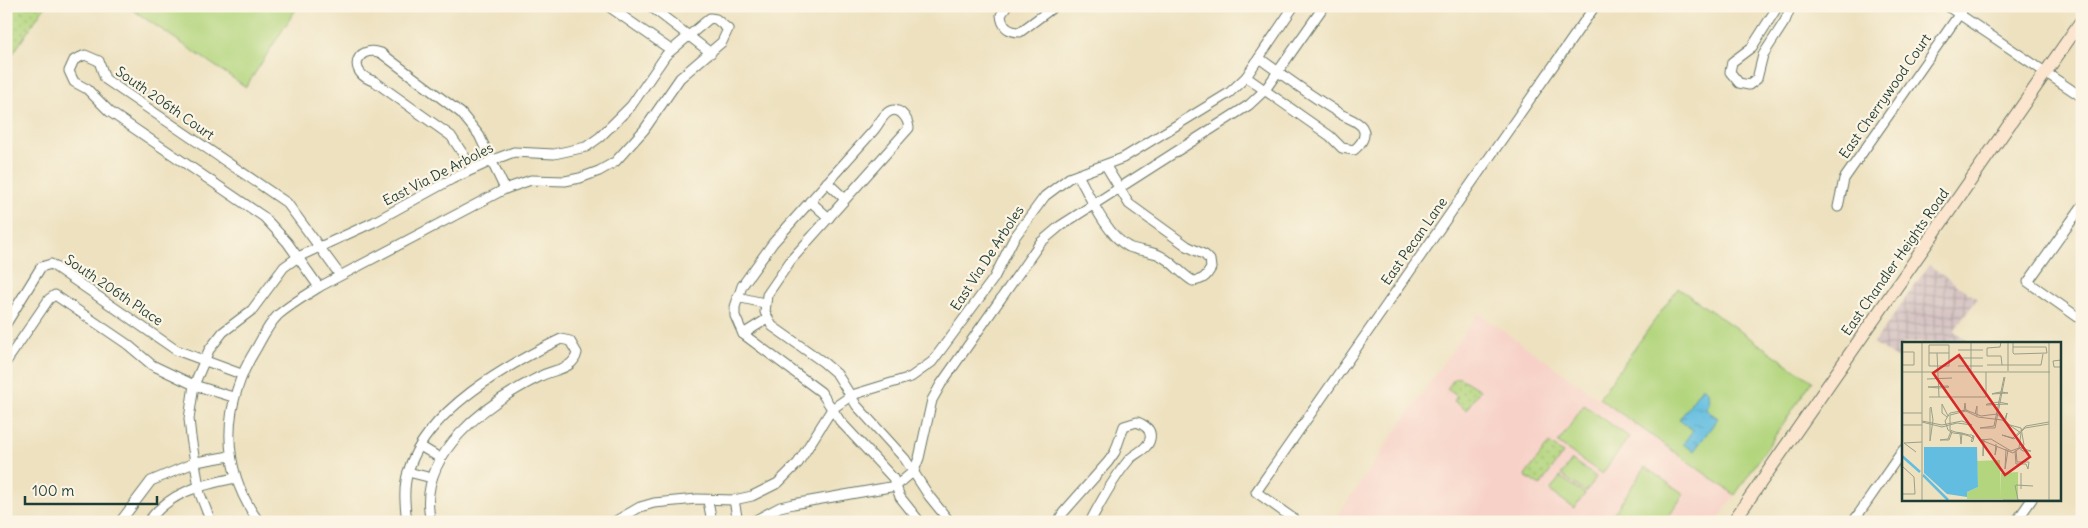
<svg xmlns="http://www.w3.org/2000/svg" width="2088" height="528" font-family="Delius,sans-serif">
<defs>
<pattern id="industrial-grid" width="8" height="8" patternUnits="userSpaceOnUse" patternTransform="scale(1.25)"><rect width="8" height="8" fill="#d2bfc0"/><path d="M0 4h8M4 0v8" fill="none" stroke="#aa9c9d"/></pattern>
<pattern id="park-dots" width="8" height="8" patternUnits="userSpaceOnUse" patternTransform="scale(1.25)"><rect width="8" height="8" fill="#b2d57d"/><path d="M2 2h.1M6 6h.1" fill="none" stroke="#90ae67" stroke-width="1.8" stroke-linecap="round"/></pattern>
<pattern id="water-ripples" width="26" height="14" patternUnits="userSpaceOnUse" patternTransform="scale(1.25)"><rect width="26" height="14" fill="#62bde0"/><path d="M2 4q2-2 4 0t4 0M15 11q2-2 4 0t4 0" fill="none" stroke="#509bb6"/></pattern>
</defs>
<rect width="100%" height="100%" fill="#fcf5e5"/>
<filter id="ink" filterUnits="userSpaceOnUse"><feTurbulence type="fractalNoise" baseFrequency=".02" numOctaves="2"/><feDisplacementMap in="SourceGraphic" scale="10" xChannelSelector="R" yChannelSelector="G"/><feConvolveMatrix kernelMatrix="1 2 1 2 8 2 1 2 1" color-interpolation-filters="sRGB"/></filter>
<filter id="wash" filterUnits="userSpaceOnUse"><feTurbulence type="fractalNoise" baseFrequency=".0096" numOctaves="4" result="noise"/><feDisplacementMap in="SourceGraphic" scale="20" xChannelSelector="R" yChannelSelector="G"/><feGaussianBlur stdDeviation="1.12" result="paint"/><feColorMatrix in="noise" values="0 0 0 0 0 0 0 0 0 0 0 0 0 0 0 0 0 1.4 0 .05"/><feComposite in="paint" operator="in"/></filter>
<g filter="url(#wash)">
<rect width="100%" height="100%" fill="#ede1bf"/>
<polygon fill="#f7d1c7" points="1478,313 1735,495 1716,522 1333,522"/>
<polygon fill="url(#industrial-grid)" points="1929,265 1977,299 1954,331 1969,342 1903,343 1903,363 1874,343"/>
<g fill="#b2d57d" stroke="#688958">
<polygon points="127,6 298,6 246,87"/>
<polygon points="1678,288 1812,381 1735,495 1599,398"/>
<polygon points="1584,405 1629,437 1602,474 1558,443"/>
<polygon points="1572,460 1596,477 1586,492 1561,475"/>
<polygon points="1645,467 1684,494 1665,522 1608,522"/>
<polygon points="1560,477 1585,494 1574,508 1550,491"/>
</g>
<g fill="url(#park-dots)" stroke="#688958">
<polygon points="6,6 45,6 6,64"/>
<polygon points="1459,377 1480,390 1466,410 1454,401 1457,396 1447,389 1454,379"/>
<polygon points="1549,443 1563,453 1540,486 1525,476"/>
</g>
<polygon fill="url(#water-ripples)" stroke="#407d8a" points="1702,387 1708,391 1709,404 1705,409 1718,418 1694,451 1683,444 1693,430 1679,420"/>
</g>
<g filter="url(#ink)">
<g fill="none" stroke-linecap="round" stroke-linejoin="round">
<g stroke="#677665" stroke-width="11">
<g id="minor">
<polyline points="608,6 671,50"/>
<polyline points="650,6 711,53"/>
<path d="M1007,6L1001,15C1002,27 1009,32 1020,32L1055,6"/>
<polyline points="1778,6 1752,47 1732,62 1730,72 1739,83 1749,85 1757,79 1763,55 1785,21 1791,6"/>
<polyline points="1947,6 2082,97"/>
<path d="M1246,77L1330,136L1342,148L1354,150C1360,145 1368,136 1362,127C1357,120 1346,118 1339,113C1311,96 1285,77 1259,58"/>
<path d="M473,169L451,136L374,81C347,74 355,44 381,53L461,113L479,135L505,189"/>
<path d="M1078,175C1090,197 1107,236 1129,247C1139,251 1150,251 1159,255C1172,261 1181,274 1193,281C1203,280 1206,277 1211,268L1210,260L1205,255L1187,246L1129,204L1106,166"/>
<polyline points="827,182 845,199"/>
<polyline points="810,201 829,218"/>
<polyline points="2082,206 2028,282 2082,320"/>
<polyline points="1838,207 1844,179 1965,6"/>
<polyline points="319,287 287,242 264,217 110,112 87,89 74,82 69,71 74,60 85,55 99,61 105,79 287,203 340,275"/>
<polyline points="737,297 764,303"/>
<polyline points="6,324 41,267 51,264 176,350 241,374"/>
<polyline points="743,334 767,319"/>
<polyline points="6,362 49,299 55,295 127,344 152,365 194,385 233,397"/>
<polyline points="420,446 440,458"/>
<polyline points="408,472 432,478"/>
<polyline points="734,500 738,522"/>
<polyline points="708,501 712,522"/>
<polyline points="120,522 151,481 196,462 230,456"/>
<path d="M148,522C169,492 201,485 235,478"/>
<path d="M211,522L200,494L191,437L189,419L194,385L209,350L223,332L252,310L284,267L298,257L374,222L452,179L498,158L514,152L554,154L586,147L600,137L631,106L666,55L710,18L716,19L728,29L722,42L680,78L644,130L615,162L599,171L580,178L565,181L531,180L505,189L319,287C305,296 291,304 278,315C269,324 263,336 257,347C222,403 219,467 259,522"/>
<path d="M407,522C405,506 403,488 408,472C426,410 507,365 561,339L570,341L577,353C573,370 554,369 541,376C488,402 414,455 431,522"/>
<polyline points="614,522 640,507 654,503 697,499 734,500 752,496 778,483 798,463 832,409 852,395 911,377 932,362 994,278 1014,238 1045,196 1069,178 1123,158 1229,93 1246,77 1294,6"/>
<polyline points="752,522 780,507 793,504 896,486 914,471 919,458 932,400 941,384 1040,243 1060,226 1249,105 1265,90 1324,6"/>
<path d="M920,522L900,497L893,478L840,421L821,392L743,334L735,316V307L742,286L773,243L874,130C878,125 882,117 887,113C898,104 908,118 909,128L791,260L767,295L765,312L772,326L823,362L837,374L857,406L905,459L929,496L950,522"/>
<path d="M1058,522L1063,513L1108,462L1115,452L1124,426L1137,422C1145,425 1152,430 1150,439C1148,450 1134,453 1128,461C1113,479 1101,501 1090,522"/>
<polyline points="1298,522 1256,492 1595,6"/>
<polyline points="1853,522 1903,450"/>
<polyline points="2016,522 2032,499"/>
</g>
</g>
<g stroke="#677665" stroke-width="14">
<polyline id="secondary" points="1733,522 2082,20"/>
</g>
<use href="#minor" stroke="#fff" stroke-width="9"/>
<use href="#secondary" stroke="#fbe5cf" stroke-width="12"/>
</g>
</g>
<g text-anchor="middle" stroke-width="4.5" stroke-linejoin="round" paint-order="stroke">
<g font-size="14" fill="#1f3d34" stroke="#fcf5e5">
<text transform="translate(1885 96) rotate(-55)" y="5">East Cherrywood Court</text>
<text transform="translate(165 103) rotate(35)" y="5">South 206th Court</text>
<text transform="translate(438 174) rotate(-27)" y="5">East Via De Arboles</text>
<text transform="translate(1414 241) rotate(-55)" y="5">East Pecan Lane</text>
<text transform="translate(987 258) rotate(-57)" y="5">East Via De Arboles</text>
<text transform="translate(1895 262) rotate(-55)" y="5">East Chandler Heights Road</text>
<text transform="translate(114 290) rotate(34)" y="5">South 206th Place</text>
</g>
</g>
<g transform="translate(1902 342)">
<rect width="159" height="159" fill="#ede1bf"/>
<path d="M98,118L99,157H65V150L76,145L75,119Z" fill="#b2d57d"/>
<path d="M116,130V157H99V131Z" fill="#b2d57d"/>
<path d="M22,105H75L76,145L65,150V155L45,152L22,131Z" fill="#62bde0"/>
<path fill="none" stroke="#62bde0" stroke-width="2.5" d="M0,114L18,130M21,133L46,158"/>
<path fill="none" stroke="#9b9f87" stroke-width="1" d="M0,0V23M20,0V158M69,0V30M99,0L98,5L85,6V14H99L100,23M106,0V29M111,0V11L112,12L145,11L144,5H111M27,3H47V24H27ZM56,8H81M0,10H12V23H0M27,11H47M35,11L37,55M56,16H81M159,18L151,19L152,25H159M85,23H139L141,12M56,24H81M0,30H148M102,35L92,84L78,86H93L103,35M25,37L50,36M26,45L46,44L47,45L37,46ZM99,50L106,51L90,52L93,51ZM27,55H84V30M97,60L106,62L84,63L85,62ZM29,65L31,78L28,99V66ZM62,69L63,61L64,69M0,71H20M73,72L75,64V74M45,75L40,71V62L46,74M20,79L40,83L60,79L70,83L55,81L40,85L20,80M102,79L105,71L103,81M147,82L123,86L112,97L100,93L111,96L124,84L147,80M0,83H20M49,89L46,97L38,98H47L50,90M58,91L59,102L60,91M71,94L70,96V97L69,99L70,100L71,99L72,94H71L70,93H67L60,91L53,90L48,88V73L64,69L76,75L100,78L119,91L117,106L109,109L89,97L79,98L111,111L122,103L119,86L108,83L95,72L79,74L64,68L48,71L43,79L46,88L51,91L60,92L67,94L69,95L70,96H71M81,97V114L82,98M2,101L20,100M2,101L14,110M94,102L93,113L95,104M117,106L121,109H129L119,106M104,107L103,127L106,108M113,109L114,122H124L126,127L127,120H115L114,108M0,124L12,135L13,152H0M119,131V147M113,143L116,158M114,143L131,144M101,158H159M147,158V0"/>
<path fill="#d62828" fill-opacity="0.15" stroke="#d62828" stroke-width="2.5" d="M57,13L128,115L103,133L31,31Z"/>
<rect width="159" height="159" fill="none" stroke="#1f3d34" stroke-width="2.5"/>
</g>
<rect width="2088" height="528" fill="none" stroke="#fcf5e5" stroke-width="25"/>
<path d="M25 496v8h132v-8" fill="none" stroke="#1f3d34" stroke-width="2.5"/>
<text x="32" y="496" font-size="15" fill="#1f3d34" stroke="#fcf5e5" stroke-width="4" paint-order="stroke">100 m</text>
</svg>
